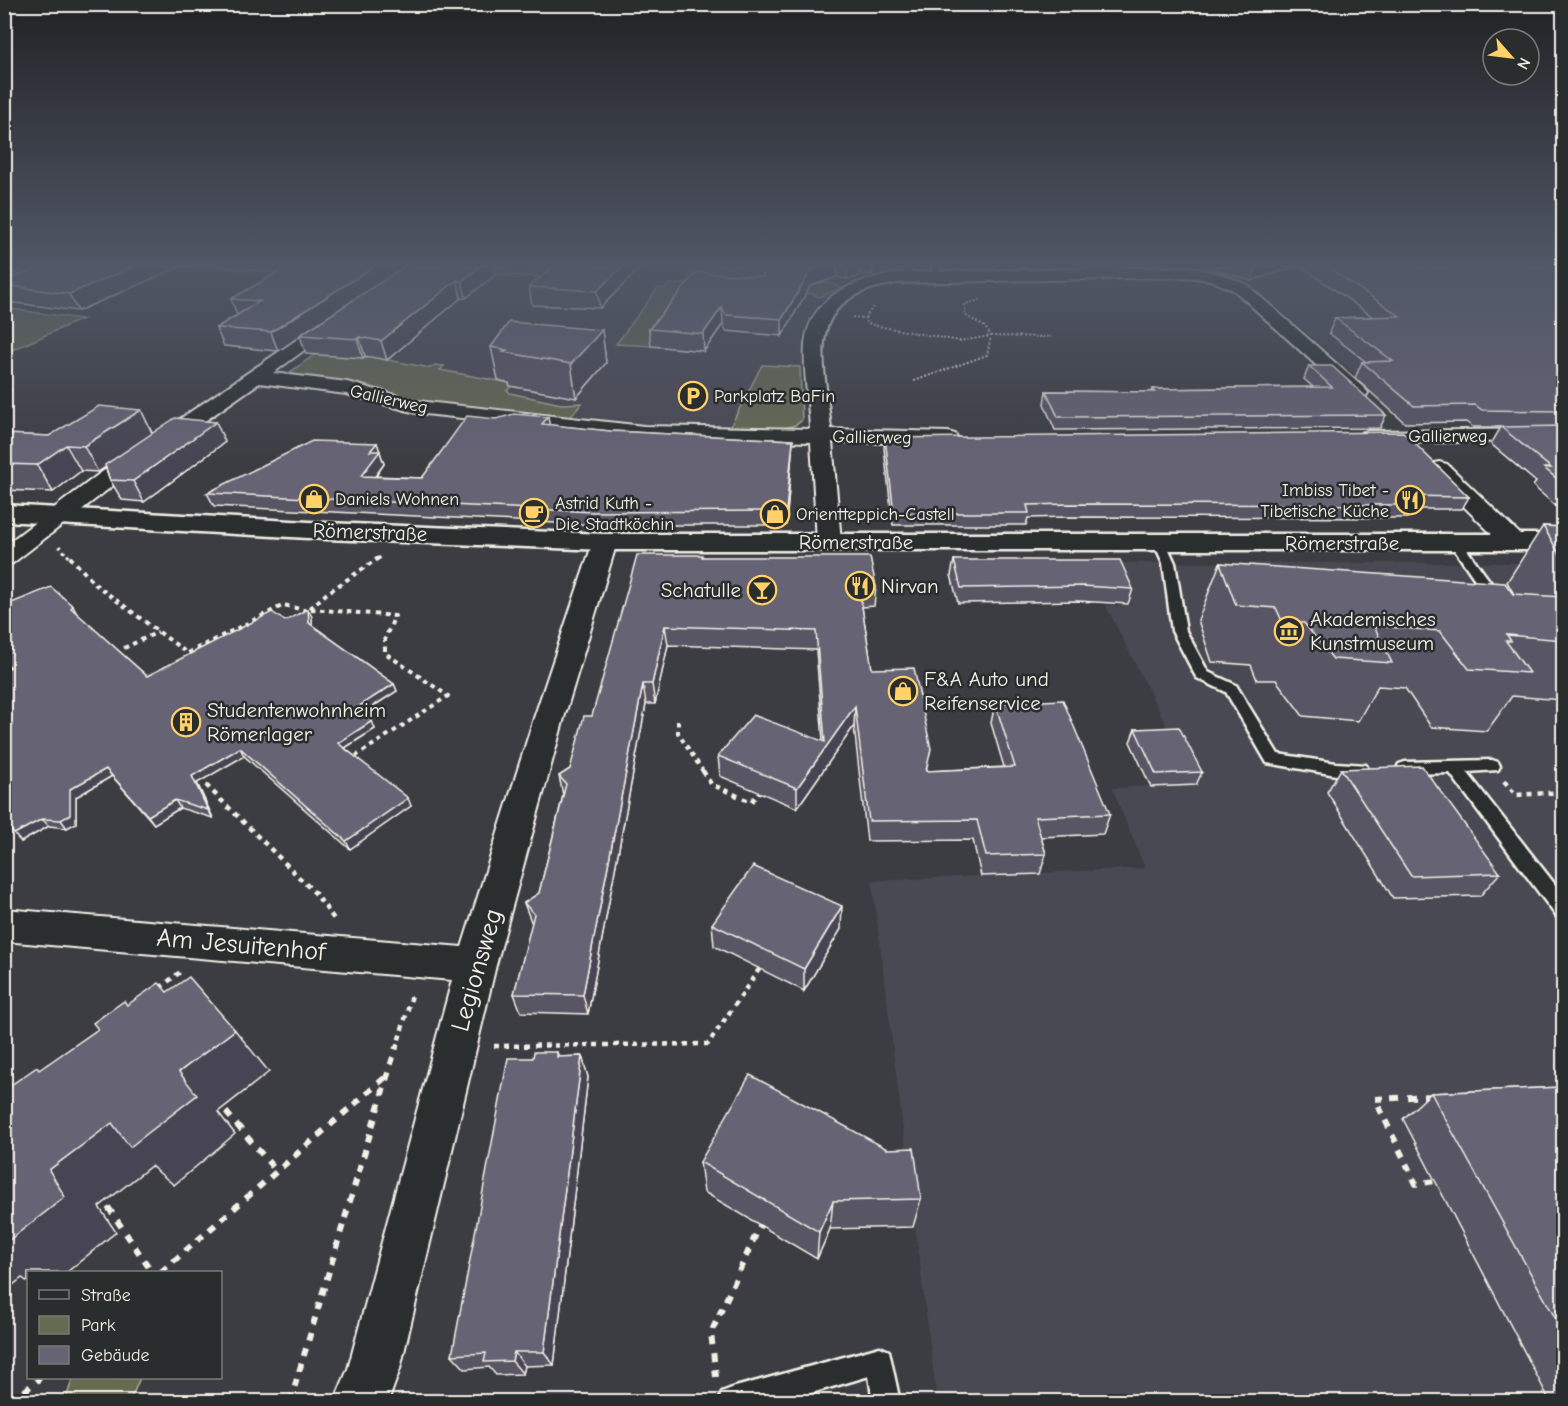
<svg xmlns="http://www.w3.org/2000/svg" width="1568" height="1406" font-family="'Comic Neue',sans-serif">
<rect width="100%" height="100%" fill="#3c3d43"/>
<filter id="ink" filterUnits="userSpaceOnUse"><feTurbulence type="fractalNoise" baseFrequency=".0167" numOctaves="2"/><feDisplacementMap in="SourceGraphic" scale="12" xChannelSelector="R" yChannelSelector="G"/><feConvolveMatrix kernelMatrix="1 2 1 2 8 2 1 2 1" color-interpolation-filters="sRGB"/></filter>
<g filter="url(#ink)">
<g fill="#494852">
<polygon points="439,266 948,266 945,274 886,275 871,279 842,289 818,303 802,334 802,422 799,425 789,428 642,427 418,404 281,377"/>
<polygon points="1246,266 1563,266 1563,363 1352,372 1252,286 1211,269 1235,269"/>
<polygon points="1113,563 1563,563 1563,1401 937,1401 872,881 1145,868 1112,788 1196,784 1106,606 1131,605"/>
</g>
<g fill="#656b51" stroke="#acae9c" stroke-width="1.5">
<polygon points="696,266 765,266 797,286 825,282 842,288 819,297 813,294 787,291 729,312 653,346 616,344 658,288 665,289 669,284 685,284"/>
<polygon points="5,308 82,319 5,353"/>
<polygon points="376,312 333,355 366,358 373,353 393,355 388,360 430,368 435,365 444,366 440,370 515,384 507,390 510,393 561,404 582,403 568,420 421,402 380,389 294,376 290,372"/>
<path d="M762,365L800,367L802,420C792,433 746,428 730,427Z"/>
<polygon points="73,1378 140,1378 130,1401 65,1401"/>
</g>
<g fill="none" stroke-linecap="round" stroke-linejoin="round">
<g stroke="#f4f1e8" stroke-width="5">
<g id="service">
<polygon points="902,266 910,266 912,279 906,279"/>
<polygon points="932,266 940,266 939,279 932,277"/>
<polygon points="1160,539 1166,543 1175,563 1186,631 1208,672 1236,685 1278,754 1336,763 1366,765 1368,769 1366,773 1336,775 1267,763 1226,692 1197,678 1195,675 1172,631 1163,563 1154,543"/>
<polygon points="1456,539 1460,540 1499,594 1501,597 1499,600 1489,600 1450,543"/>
<polygon points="1492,760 1498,762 1500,766 1498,770 1467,772 1564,896 1564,919 1557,917 1450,773 1405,774 1399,772 1397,768 1399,764 1405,762"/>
<polygon points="880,1347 889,1351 900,1402 873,1402 869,1376 781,1402 719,1402 722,1392 732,1388"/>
</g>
</g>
<g stroke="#f4f1e8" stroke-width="4">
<g id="minor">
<path d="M1188,267L1221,274L1247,285L1365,389L1368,393L1365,397H1351L1235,291L1210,280L1188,277L897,283C801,298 824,356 831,429L948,432L955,434L958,438L955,442L948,444L832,442L841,541L838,546L829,548L820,546L817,541L811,442L644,438L416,413L346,394L259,383L115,484L13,563L4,565V546L99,474L330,317H342L344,321L273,373L347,382L417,401L644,426L810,429C809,402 803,372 805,345C810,291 863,277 909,272Z"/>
<polygon points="1564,429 1564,441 1368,443 1361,441 1358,437 1361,433 1368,431"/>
<polygon points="1439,462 1447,464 1523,537 1526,542 1523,547 1514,549 1505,547 1431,474 1428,469 1431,464"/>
<polygon points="605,535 614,537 617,542 564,718 496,965 400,1369 388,1402 334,1402 348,1369 452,980 4,941 4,909 462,947 534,718 593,542 596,537"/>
</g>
</g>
<g stroke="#f4f1e8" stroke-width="5">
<polygon id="tertiary" points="4,505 326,523 605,534 1564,534 1564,550 605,550 326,539 4,521"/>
</g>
<g stroke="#f4f1e8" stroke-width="5">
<polygon id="secondary" points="4,266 24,266 22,269 4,275"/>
</g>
<g stroke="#f4f1e8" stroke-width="2" stroke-dasharray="2 2" stroke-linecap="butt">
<polyline points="852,317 865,318 866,322 872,325 960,341 991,336 1051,337"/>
<polyline points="865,318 873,307"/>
<polyline points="914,381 987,355 991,336 985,327 965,315 965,304 980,300 980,298"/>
</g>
<g stroke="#f4f1e8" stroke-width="3" stroke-dasharray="3 3" stroke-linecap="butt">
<polyline points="59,546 71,559"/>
<polyline points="378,559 381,557"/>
</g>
<g stroke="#f4f1e8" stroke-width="4" stroke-dasharray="4.5 4.5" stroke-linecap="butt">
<polyline points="70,557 96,585 187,653 284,605 307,611 326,594 380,557"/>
<polyline points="311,609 395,616 385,638 385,653 448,696 356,756"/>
<polyline points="124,648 158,632"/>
<polyline points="678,721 678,733 704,773"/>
</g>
<g stroke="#f4f1e8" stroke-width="4.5" stroke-dasharray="5 5" stroke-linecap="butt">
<polyline points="703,771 711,784 751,802 761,789"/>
<polyline points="1504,781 1516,795 1564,792"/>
<polyline points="206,785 315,893 334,919"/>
<polyline points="160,988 180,972"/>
<polyline points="494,1046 708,1044 762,965"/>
<polyline points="396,1049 413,992"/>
</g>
<g stroke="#f4f1e8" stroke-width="6" stroke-dasharray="8 8" stroke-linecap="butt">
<polyline points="1431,1096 1375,1099 1416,1184 1435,1181"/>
<polyline points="226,1112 277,1172"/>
<polyline points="108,1207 152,1272"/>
<polyline points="161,1272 389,1074"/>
<polyline points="716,1377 711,1333 762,1221"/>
<polyline points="12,1402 40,1378"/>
<polyline points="290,1402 396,1047"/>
</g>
<use href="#service" fill="#2a2d2e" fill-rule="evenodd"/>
<use href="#minor" fill="#2a2d2e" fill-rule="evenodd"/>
<use href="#tertiary" fill="#2a2d2e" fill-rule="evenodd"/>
<use href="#secondary" fill="#2a2d2e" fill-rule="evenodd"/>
</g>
<g fill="#585565" stroke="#f4f1e8" stroke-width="1.5">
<polygon points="42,266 642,266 600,308 532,305 529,287 541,277 496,274 466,298 461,298 387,360 365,356 363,358 306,354 300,336 278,351 224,346 216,328 237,315 231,299 278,272 205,266 201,269 179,267 78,311 6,302 4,300 4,281"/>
<polygon points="764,266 873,266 873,275 859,274 857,277 847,279 837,277 810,286 782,336 726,331 723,324 704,351 651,346 649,329 763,277"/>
<polygon points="1205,266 1297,266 1251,281"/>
<polygon points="1301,266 1382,266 1385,268 1563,266 1563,512 1533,486 1536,482 1491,444 1501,427 1473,427 1466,422 1405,423 1355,378 1362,362 1366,362 1329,333 1335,318 1373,317"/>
<polygon points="602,330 606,363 576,398 510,386 509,383 498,380 491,347"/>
<polygon points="1309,366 1386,415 1380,428 1055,430 1044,404 1046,391 1152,392 1153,389 1313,387 1304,379"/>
<polygon points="141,410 152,433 216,422 225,442 144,502 122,500 110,480 105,467 98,472 81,471 53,492 4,490 4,434 49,436"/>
<polygon points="548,417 549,425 610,431 793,440 792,453 786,525 595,525 214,506 207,493 377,443 384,464 376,476 422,478 496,419"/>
<polygon points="885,438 1469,497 1462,509 1412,509 1407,518 1067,517 1028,518 1026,525 893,525 884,449"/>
<polygon points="1543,526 1563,527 1563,700 1512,696 1487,731 1431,727 1405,688 1378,686 1358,721 1303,716 1276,680 1257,680 1251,665 1212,662 1198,620 1220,563 1514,594 1507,582"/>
<polygon points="702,557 876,587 874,606 862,607 872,669 928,771 1004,767 991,723 995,703 1110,814 1103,834 1041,837 1046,854 1040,874 981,876 973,840 867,841 854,726 797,808 720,776 718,756 823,741 816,650 668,645 655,704 646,704 588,1014 521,1012 514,994 532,924 524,903 539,893 563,795 559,776 570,769 592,716"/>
<polygon points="954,560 1133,589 1128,604 1078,601 958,603 951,575"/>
<polygon points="4,606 73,606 77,614 147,676 285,621 312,617 312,625 394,684 397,691 363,713 375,729 345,748 411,806 350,849 244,756 197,783 213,818 180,808 154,824 112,776 76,797 76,823 67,828 49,826 21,842 9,667 4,663"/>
<polygon points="1135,729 1202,772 1196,785 1151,787 1130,742"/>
<polygon points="1341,769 1500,873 1480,896 1393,898 1327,792"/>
<polygon points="712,924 841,929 804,991 714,946"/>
<polygon points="557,1052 559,1057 582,1056 588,1077 554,1365 525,1366 523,1374 496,1375 489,1367 465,1369 452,1355 533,1058"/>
<polygon points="1563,1087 1563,1401 1550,1401 1403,1119 1431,1093"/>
<polygon points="887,1149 921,1199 913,1227 830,1229 817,1259 704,1192 700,1162"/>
</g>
<g fill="#474552" stroke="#f4f1e8" stroke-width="1.5">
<polygon points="135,266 178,266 179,267 78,311 69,294"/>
<polygon points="375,266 409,266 300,335 300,336 278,351 271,332"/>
<polygon points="481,266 494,266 496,274 466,298 462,281"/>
<polygon points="623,266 642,266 600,308 597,291"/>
<polygon points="825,266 837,266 837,277 810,286 782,336 782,319 811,270"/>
<polygon points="848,266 860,266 859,274 857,277 847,279"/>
<polygon points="1259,266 1297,266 1251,281 1256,267"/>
<polygon points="457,280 461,298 387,360 381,341"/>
<polygon points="722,307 723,324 704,351 703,334"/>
<polygon points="602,330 606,363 576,398 571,364"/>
<polygon points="359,337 365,356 363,358 357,339"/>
<polygon points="4,379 11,390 6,392 8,395 4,397"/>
<polygon points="141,410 153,435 98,472 84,446"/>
<polygon points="548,417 550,430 542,424"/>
<polygon points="216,422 225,442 144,502 133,481"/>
<polygon points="793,440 792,453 786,525 786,511"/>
<polygon points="377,443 384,464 366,489 361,476 370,451"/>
<polygon points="66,445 81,471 53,492 37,465"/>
<polygon points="308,609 312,617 312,631 309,623"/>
<polygon points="665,626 668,645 655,704 652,684"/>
<polygon points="394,684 397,691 359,715 356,708"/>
<polygon points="643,684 646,704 588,1014 583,995"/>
<polygon points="855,706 854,726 797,808 797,788"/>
<polygon points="372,721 375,729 341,750 338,743"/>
<polygon points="240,748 244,756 197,783 213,818 208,810 192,776"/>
<polygon points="106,769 112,776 76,797 76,823 67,828 61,820 70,789"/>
<polygon points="408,798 411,806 350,849 346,841"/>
<polygon points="175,800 180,808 154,824 148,816"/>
<polygon points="42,819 49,826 21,842 14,834"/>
<polygon points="842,906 841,929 804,991 804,969"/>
<polygon points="235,1030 269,1072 218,1112 235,1134 174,1185 151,1166 99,1207 116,1232 67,1272 28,1272 28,1282 22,1278 4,1292 4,1244 49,1170"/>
<polygon points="582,1056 588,1077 554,1365 544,1352"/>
<polygon points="833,1201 830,1229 817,1259 819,1232"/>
<polygon points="514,1352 525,1366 523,1374 512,1361"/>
</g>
<g fill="#666375" stroke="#f4f1e8" stroke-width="1.5">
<polygon points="42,266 135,266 69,294 4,285 4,281"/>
<polygon points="289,266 375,266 271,332 216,328 260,301 231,299"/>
<polygon points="405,266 481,266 462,281 457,280 381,341 359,337 357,339 300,335"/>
<polygon points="554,266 623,266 597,291 529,287"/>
<polygon points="764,266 825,266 811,270 782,319 726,315 722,307 703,334 649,329 697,272 763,277"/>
<polygon points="1326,266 1382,266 1385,268 1479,266 1563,266 1563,411 1482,410 1475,405 1414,406 1362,362 1393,361 1335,318 1400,316"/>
<polygon points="509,322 602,330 571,364 503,352 507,350 491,347"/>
<polygon points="1309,366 1332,366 1386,415 1058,417 1046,391 1155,392 1153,389 1332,387"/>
<polygon points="99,406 141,410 84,446 66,445 37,465 4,464 4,434 49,436"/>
<polygon points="514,414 548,417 542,424 610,431 793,440 786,511 593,512 207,493 312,441 377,443 370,451 380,451 361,476 422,478 467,416 496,419"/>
<polygon points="175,418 216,422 133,481 110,480 105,465"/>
<polygon points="1563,426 1563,484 1544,468 1551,468 1501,427"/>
<polygon points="1403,432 1469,497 1403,496 1413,505 1070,504 1027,505 1029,513 894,513 885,438"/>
<polygon points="1543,526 1563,527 1563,560"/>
<polygon points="637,555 702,555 702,557 870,557 876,587 862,588 861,601 872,669 914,668 931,749 926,771 1015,767 995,703 1063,700 1110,814 1035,817 1046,854 986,856 977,820 869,821 855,706 797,788 718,756 753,715 825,742 816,631 665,626 652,684 643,684 583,995 514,994 534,914 524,903 539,893 566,784 559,776 570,769 584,716 592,716"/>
<polygon points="954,560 1120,560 1133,589 1082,586 961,588"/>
<polygon points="1220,563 1505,583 1513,594 1563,597 1563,640 1507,635 1511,641 1506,641 1529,673 1469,669 1440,631 1374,626 1392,663 1333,659 1304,623 1283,623 1276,608 1236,605"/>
<polygon points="51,587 73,606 71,608 147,676 272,612 285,621 308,609 309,623 394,684 356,708 372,721 338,743 408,798 346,841 240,748 192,776 208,810 175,800 148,816 106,769 70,789 70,815 61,820 42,819 14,834 4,822 4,670 11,667 4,661 4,606"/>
<polygon points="1179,727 1202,772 1156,774 1135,729"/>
<polygon points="1422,766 1500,873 1411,876 1341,769"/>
<polygon points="753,866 842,906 804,969 712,924"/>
<polygon points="189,977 235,1030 179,1072 197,1095 130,1147 112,1123 49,1170 65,1197 4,1244 4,1090 37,1067 39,1070 98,1029 93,1023 124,1001 127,1005 159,983 167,992"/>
<polygon points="534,1052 557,1052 557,1057 582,1056 544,1352 514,1352 512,1361 484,1362 486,1353 452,1355 508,1058 533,1058"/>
<polygon points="750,1075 887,1149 914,1148 921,1199 833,1201 819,1232 700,1162"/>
<polygon points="1563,1087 1563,1332 1431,1093"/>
</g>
</g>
<linearGradient id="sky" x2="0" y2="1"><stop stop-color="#212225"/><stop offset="0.57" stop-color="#505766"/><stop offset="1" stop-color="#505766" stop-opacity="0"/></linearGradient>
<rect width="1568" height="463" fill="url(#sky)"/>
<defs>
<g id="parking-ring" transform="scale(1.5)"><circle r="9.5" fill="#2a2d2e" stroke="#ffd166" stroke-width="1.5"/><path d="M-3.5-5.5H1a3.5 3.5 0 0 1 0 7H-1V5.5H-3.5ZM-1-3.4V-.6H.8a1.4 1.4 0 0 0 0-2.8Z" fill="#ffd166"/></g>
<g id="shop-ring" transform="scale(1.5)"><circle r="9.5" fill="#2a2d2e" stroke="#ffd166" stroke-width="1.5"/><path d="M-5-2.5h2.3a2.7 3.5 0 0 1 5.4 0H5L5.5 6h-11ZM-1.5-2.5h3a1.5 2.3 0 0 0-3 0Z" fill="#ffd166"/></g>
<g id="restaurant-ring" transform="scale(1.5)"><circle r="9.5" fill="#2a2d2e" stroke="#ffd166" stroke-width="1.5"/><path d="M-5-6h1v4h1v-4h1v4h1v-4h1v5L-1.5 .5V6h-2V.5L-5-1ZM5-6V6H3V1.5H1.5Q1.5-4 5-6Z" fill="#ffd166"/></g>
<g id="cafe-ring" transform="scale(1.5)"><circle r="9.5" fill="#2a2d2e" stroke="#ffd166" stroke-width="1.5"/><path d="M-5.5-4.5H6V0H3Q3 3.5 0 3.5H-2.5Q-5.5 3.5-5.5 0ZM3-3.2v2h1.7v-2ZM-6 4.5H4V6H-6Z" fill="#ffd166"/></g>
<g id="bar-ring" transform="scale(1.5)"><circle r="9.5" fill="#2a2d2e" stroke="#ffd166" stroke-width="1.5"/><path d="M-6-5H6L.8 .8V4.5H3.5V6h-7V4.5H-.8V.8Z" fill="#ffd166"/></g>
<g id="museum-ring" transform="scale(1.5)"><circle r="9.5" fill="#2a2d2e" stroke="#ffd166" stroke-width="1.5"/><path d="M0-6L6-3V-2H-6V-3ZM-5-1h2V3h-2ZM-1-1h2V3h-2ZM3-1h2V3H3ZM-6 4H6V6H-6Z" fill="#ffd166"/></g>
<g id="building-ring" transform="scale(1.5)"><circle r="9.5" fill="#2a2d2e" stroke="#ffd166" stroke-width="1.5"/><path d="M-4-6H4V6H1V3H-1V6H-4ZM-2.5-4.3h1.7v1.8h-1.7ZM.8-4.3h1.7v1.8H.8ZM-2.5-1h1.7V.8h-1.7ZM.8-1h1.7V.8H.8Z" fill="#ffd166"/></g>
</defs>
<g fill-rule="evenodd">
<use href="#parking-ring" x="693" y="396"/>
<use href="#shop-ring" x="314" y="499"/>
<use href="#restaurant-ring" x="1410" y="500"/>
<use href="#cafe-ring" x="534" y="513"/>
<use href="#shop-ring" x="775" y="514"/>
<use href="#restaurant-ring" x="860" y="586"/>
<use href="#bar-ring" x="762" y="590"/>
<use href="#museum-ring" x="1289" y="631"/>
<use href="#shop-ring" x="903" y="691"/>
<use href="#building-ring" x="186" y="722"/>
</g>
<g text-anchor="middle" stroke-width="5" stroke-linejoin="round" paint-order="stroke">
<g font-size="18" fill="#f4f1e8" stroke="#2a2d2e" text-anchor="start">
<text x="714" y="402">Parkplatz BaFin</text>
<text x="1389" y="496" text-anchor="end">Imbiss Tibet -<tspan x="1389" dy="21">Tibetische Küche</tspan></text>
<text x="335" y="505">Daniels Wohnen</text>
<text x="555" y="509">Astrid Kuth -<tspan x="555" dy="21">Die Stadtköchin</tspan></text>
<text x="796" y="520">Orientteppich-Castell</text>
</g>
<g font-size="18" fill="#f4f1e8" stroke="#2a2d2e">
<text transform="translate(389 399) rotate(13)" y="6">Gallierweg</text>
<text x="1448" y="442">Gallierweg</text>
<text transform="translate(872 437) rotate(1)" y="6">Gallierweg</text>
</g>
<g font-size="21" fill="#f4f1e8" stroke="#2a2d2e">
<text transform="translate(370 532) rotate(2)" y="7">Römerstraße</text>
<text x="856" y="549">Römerstraße</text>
<text x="1342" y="550">Römerstraße</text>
</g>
<g font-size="21" fill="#f4f1e8" stroke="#2a2d2e" text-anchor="start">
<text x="881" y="593">Nirvan</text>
<text x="741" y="597" text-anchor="end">Schatulle</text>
<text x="1310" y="626">Akademisches<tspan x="1310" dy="24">Kunstmuseum</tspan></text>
<text x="924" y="686">F&amp;A Auto und<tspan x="924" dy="24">Reifenservice</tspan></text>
<text x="207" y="717">Studentenwohnheim<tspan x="207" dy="24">Römerlager</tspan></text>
</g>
<g font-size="26" fill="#f4f1e8" stroke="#2a2d2e">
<text transform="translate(241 944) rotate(5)" y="9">Am Jesuitenhof</text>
<text transform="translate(476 970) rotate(-74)" y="9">Legionsweg</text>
</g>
</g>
<rect width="1568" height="1406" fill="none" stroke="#2a2d2e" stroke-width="24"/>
<rect x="12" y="12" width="1544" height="1382" fill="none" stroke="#f4f1e8" stroke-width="2" filter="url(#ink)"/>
<rect x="27" y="1271" width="195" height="108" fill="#2a2d2e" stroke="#7b7b78" stroke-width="1.5"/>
<rect x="39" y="1290" width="30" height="9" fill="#2a2d2e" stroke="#7b7b78" stroke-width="1.5"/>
<text x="81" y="1301" font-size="18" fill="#f4f1e8">Straße</text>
<rect x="39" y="1316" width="30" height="18" fill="#656b51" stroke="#7b7b78" stroke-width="1.5"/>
<text x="81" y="1331" font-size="18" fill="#f4f1e8">Park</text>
<rect x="39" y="1346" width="30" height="18" fill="#666375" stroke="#7b7b78" stroke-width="1.5"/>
<text x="81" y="1361" font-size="18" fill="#f4f1e8">Gebäude</text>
<g transform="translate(1511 57) rotate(118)"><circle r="28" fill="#2a2d2e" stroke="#7b7b78" stroke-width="1.5"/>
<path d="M0-4.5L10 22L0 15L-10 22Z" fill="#ffd166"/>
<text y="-9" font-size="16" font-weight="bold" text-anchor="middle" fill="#f4f1e8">N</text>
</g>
</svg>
